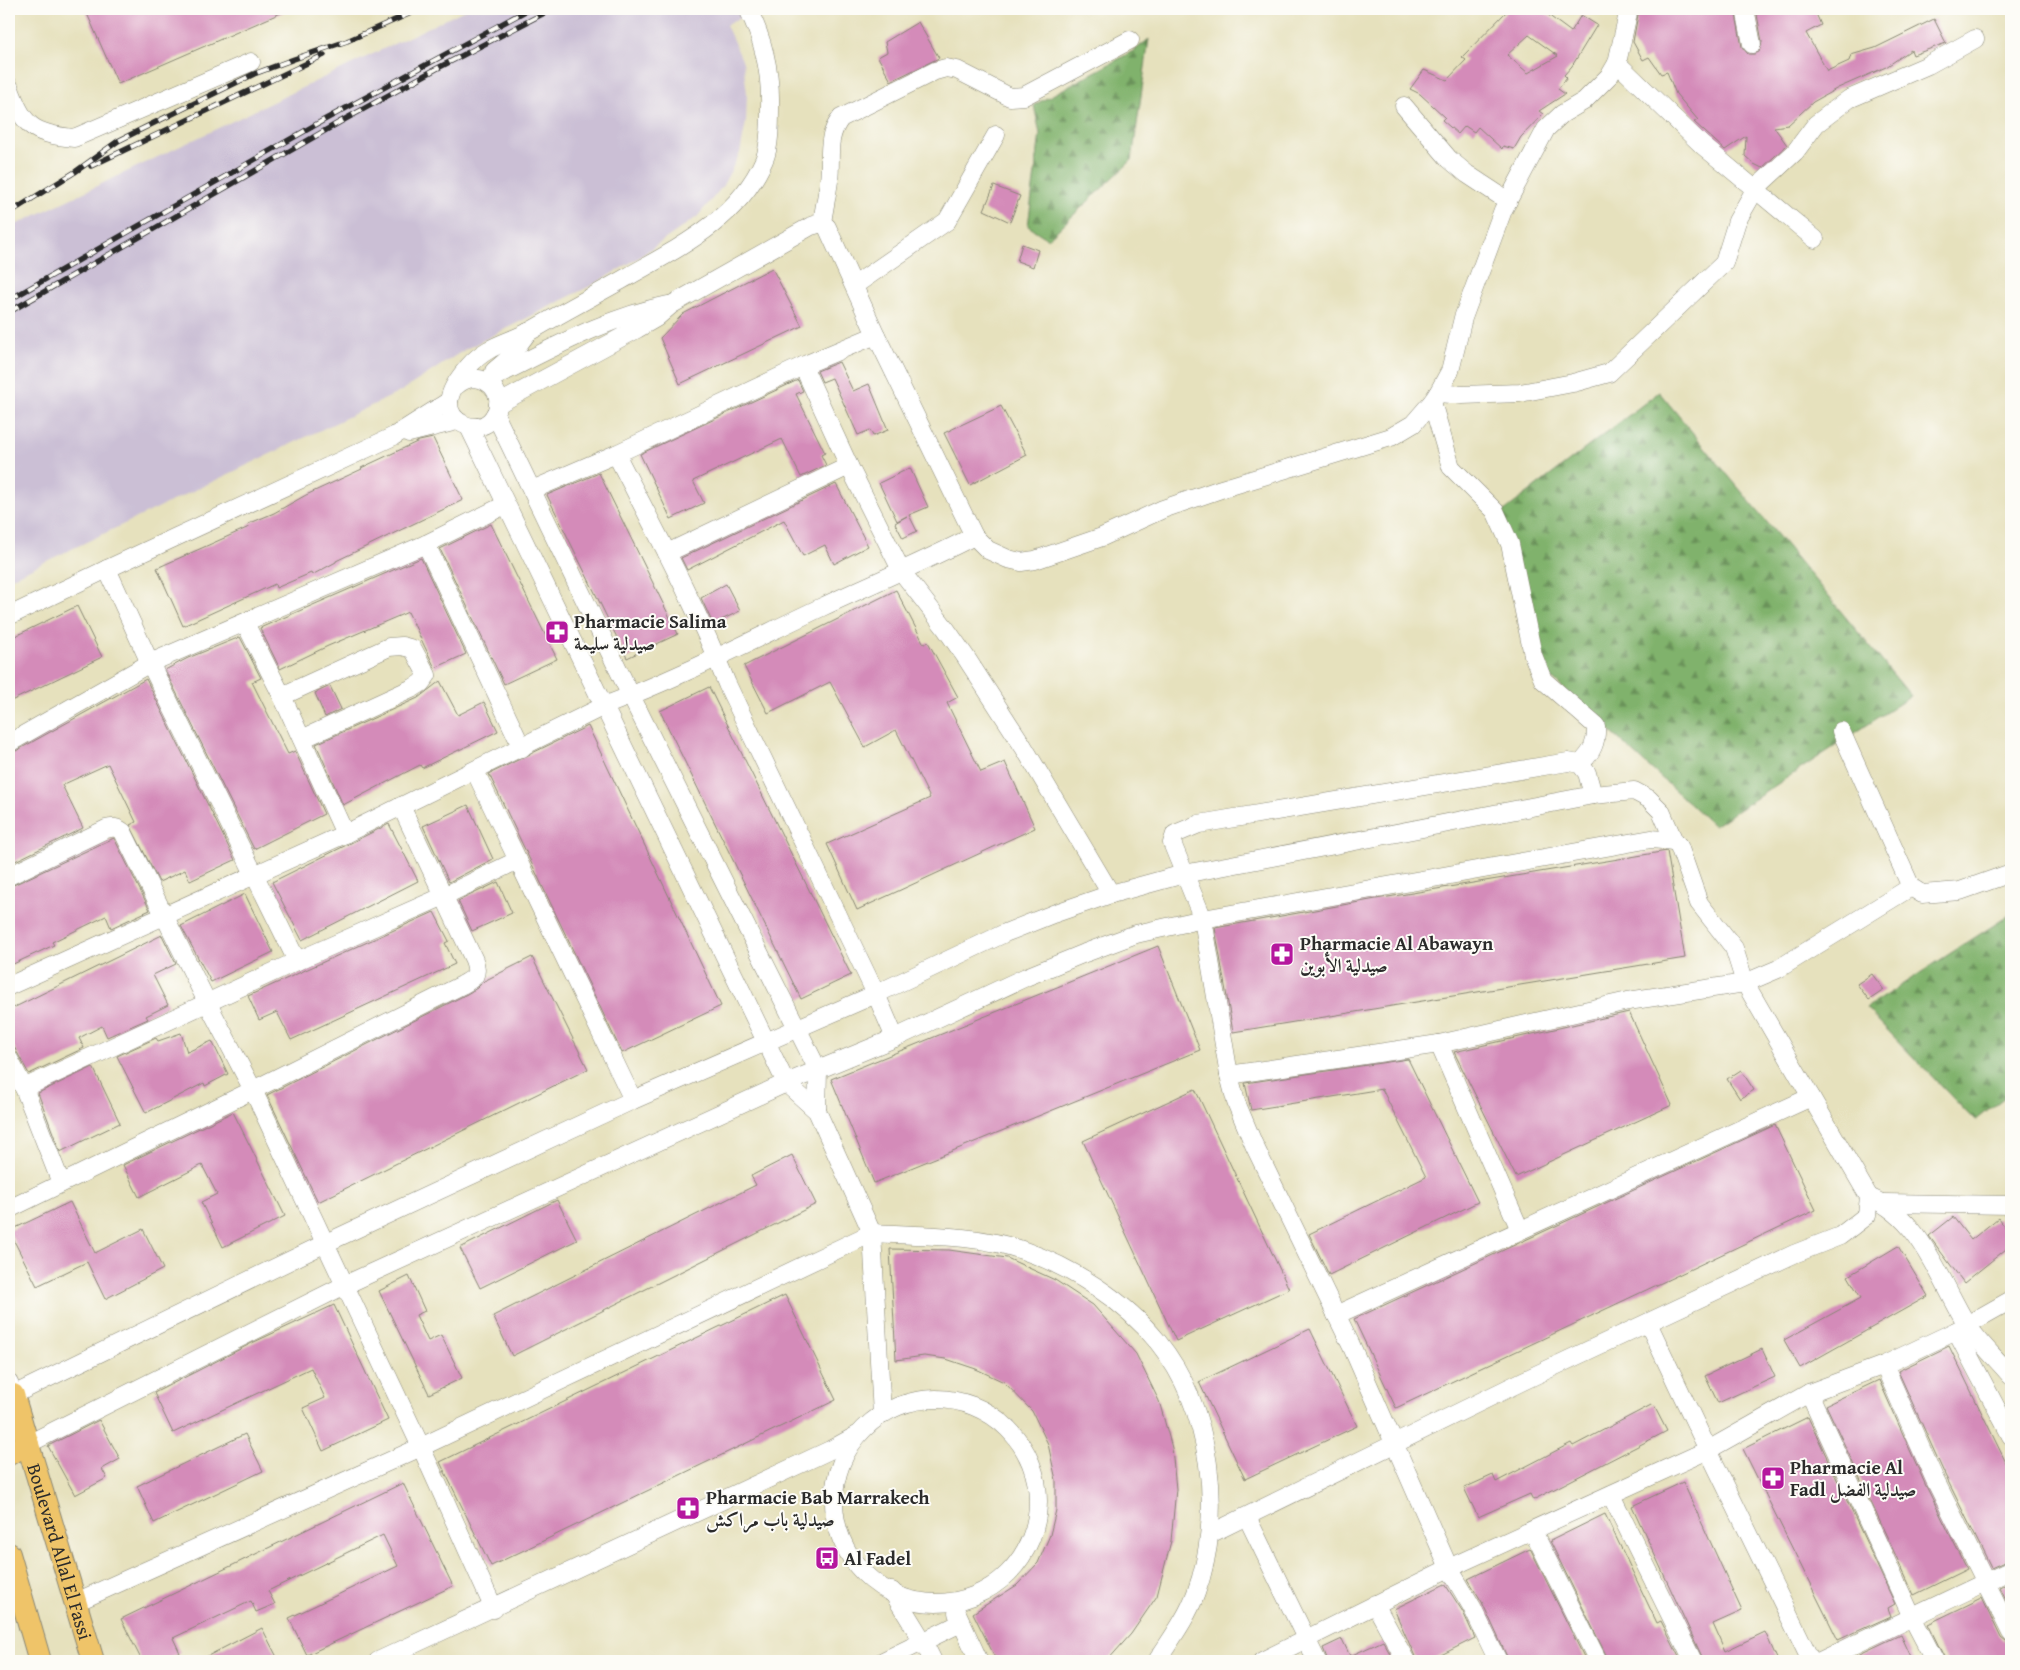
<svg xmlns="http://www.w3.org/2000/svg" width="2020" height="1670" font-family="'Gentium Book Plus',Amiri,serif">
<defs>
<pattern id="forest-firs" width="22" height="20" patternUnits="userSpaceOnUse" patternTransform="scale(1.25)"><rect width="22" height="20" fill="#80b26c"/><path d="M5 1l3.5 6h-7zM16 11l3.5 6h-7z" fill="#699159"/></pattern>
</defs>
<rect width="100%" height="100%" fill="#fdfcf7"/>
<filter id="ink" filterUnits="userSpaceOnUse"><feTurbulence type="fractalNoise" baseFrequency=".02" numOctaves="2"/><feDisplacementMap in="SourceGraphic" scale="10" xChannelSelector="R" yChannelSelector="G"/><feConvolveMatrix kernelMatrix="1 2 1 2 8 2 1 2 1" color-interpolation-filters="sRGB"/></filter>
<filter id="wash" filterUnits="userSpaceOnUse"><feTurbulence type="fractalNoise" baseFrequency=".0096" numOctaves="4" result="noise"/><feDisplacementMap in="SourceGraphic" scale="20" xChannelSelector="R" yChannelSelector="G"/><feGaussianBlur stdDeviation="1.12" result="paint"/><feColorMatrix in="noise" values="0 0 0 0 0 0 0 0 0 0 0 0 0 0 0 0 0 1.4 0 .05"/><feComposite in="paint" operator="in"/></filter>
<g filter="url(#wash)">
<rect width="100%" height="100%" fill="#e6e1bd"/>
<polygon fill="#cbbfd5" points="467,9 758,9 726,25 743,62 747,93 746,122 740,153 722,187 697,217 635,260 594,284 464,350 400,392 9,579 9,228"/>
<g fill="url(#forest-firs)" stroke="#566e4c">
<polygon points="1149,39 1132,160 1048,239 1028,226 1040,134 1034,105 1135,50"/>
<polygon points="1659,392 1911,696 1714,826 1530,658 1499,515"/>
<polygon points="2011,914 2011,1092 1975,1121 1866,1008"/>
</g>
<g id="blocks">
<g fill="#d48bb9" fill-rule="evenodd">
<polygon points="85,9 290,9 118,84"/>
<path d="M1509,9H1540L1571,32L1581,15L1597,25L1572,66L1564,75L1567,78L1558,89L1565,94L1539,111L1543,114L1521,137L1514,149L1503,146L1502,149L1478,127L1474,132L1465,126L1458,134L1442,120L1445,117L1420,94L1410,89L1424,70L1447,80L1466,60L1462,57ZM1529,35L1558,56L1528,73L1507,55Z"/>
<polygon points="1639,9 1735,9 1742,47 1748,54 1754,54 1759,52 1762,42 1756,9 1814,9 1821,25 1806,33 1827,71 1849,61 1851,55 1875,48 1934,19 1946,43 1913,55 1911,50 1886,67 1838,88 1813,102 1788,125 1774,127 1787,145 1762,168 1754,164 1745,156 1746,136 1725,150 1694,122 1698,120 1676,94 1667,72 1661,74 1649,57 1643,60 1633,42"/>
<polygon points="918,22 939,58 891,81 878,57 887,52 885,42"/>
<polygon points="994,186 1020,196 1010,222 984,210"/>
<polygon points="1022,244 1038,250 1033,267 1017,261"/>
<polygon points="772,268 802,326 680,384 660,338 683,314"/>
<polygon points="839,362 853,391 869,384 888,430 873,436 870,430 858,435 832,378 822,382 817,371"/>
<polygon points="798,380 803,391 796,394 825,453 821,455 826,465 801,477 782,439 693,481 704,503 671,519 640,454"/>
<polygon points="1001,406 1027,455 970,485 944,433"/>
<polygon points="433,438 463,500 336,561 336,562 312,575 311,573 276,588 275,584 183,626 157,568 249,527 248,524 274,513 306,495 362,469 361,468 419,441"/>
<polygon points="910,468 928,507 909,515 917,531 903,538 895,523 907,516 897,521 879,483"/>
<polygon points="599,473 678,634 627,658 547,495"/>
<polygon points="836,484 868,546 834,564 825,545 803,556 784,520 687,570 681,558"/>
<polygon points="491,524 557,659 504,684 440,549"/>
<polygon points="421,558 466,654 435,668 408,612 328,646 280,669 260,628"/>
<polygon points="726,584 740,611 713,624 701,598"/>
<polygon points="896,590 924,644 928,642 958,697 947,703 981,772 1005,762 1035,828 857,910 827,844 930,798 896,730 865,747 830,682 768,713 744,666"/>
<polygon points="77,606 102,657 9,702 9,639"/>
<polygon points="240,637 261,678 252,682 288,754 295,751 324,814 254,849 165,670 188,658"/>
<polygon points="146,679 235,860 190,881 185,870 159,882 130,825 136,822 108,764 62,785 83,828 9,864 9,754 14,752"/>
<polygon points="440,681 458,715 484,702 498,731 422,768 420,765 343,805 316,744 418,698"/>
<polygon points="330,686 341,709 325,717 315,693"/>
<polygon points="709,687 851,975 801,999 660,711"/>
<polygon points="588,726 721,1006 622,1053 489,774"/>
<polygon points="468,805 493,859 449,882 423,826"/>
<polygon points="389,824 418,881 302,940 272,882"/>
<polygon points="114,838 150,910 111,928 106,916 52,942 54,945 9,966 9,887"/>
<polygon points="1667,851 1685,958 1233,1032 1215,928 1376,899"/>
<polygon points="498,882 512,913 472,931 458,901"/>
<polygon points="245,894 273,952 211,982 181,926"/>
<polygon points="434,912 449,941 445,943 455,964 291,1040 277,1012 259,1020 248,996"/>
<polygon points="162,935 176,964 153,975 168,1005 146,1016 148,1019 107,1037 102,1026 79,1038 84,1048 29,1074 9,1038 9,1010"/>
<polygon points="1158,946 1200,1050 874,1183 831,1079"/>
<polygon points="532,957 588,1069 318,1202 267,1095 467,994 477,988 484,981"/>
<polygon points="1872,974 1884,990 1869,1000 1857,984"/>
<polygon points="1629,1012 1672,1105 1516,1177 1454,1052"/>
<polygon points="181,1033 187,1052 212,1041 228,1074 205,1086 204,1083 146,1113 117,1056 156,1038 158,1041"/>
<polygon points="1408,1059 1478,1202 1329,1275 1309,1234 1426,1177 1382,1089 1251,1110 1245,1083"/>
<polygon points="93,1067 120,1123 60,1152 38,1093"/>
<polygon points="1741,1070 1754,1090 1740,1099 1727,1079"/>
<polygon points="1195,1089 1289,1289 1176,1341 1083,1141"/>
<polygon points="233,1112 285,1216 223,1247 201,1202 217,1194 202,1165 139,1197 123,1165"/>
<polygon points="1775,1125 1816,1210 1396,1408 1354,1319"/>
<polygon points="792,1155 816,1204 512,1356 493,1316 756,1185 751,1176"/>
<polygon points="557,1200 577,1240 480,1288 460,1248"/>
<polygon points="70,1202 95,1253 143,1229 163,1269 105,1299 87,1262 37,1286 9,1231"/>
<polygon points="1953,1217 1971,1240 1998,1218 2011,1235 2011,1245 1964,1283 1929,1236"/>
<polygon points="1898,1246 1928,1296 1800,1368 1784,1340 1861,1298 1848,1276"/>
<polygon points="890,1249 949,1250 1007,1258 1055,1280 1093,1305 1136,1354 1159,1401 1172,1448 1176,1489 1171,1541 1157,1596 1131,1634 1107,1661 997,1661 973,1613 1017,1585 1038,1563 1050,1535 1056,1510 1056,1480 1048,1444 1032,1411 1004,1382 976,1369 946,1359 924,1356 896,1360"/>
<polygon points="409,1276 425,1311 416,1315 428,1341 441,1335 462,1378 429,1394 379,1291"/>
<polygon points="785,1295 836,1400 491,1566 440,1462"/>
<polygon points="334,1305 388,1420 323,1451 303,1408 325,1398 311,1368 173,1433 154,1393 252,1343"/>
<polygon points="1310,1329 1357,1426 1245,1479 1199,1382"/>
<polygon points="1949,1346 2011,1473 2011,1559 1991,1568 1945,1475 1898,1371"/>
<polygon points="1762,1349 1775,1377 1718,1403 1705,1376"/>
<polygon points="1879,1380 1925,1484 1967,1569 1914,1595 1826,1405"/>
<polygon points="1653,1404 1667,1431 1533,1500 1530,1494 1478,1517 1464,1488 1493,1475 1496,1482 1571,1443 1573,1446"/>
<polygon points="1808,1417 1895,1604 1888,1608 1891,1616 1838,1640 1743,1449"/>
<polygon points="99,1420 120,1459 102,1469 107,1478 75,1495 48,1446"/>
<polygon points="245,1434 263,1471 154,1523 137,1486"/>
<polygon points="1683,1482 1742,1611 1713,1624 1725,1651 1765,1632 1778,1661 1704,1661 1632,1506"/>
<polygon points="403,1483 453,1586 307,1655 289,1618 398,1566 383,1535 268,1591 275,1604 256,1612 251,1601 173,1638 180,1653 163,1661 142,1661 121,1619"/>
<polygon points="1605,1514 1657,1623 1661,1621 1681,1661 1609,1661 1550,1541"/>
<polygon points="1530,1549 1531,1550 1586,1661 1509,1661 1482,1602 1468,1579"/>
<polygon points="2011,1582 2011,1610 2000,1587"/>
<polygon points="1445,1584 1463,1612 1475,1638 1429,1661 1417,1661 1394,1609"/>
<polygon points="1982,1598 2001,1638 2006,1642 2011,1643 2011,1661 1946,1661 1928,1624"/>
<polygon points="262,1628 279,1661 198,1661"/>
<polygon points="1900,1635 1912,1661 1848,1661 1847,1660"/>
<polygon points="1342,1639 1350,1656 1383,1641 1394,1661 1328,1661 1323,1648"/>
</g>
</g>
</g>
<g filter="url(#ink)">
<use href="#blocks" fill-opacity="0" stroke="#888674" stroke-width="1"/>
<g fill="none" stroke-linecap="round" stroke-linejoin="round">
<g stroke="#888674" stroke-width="19">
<g id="minor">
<polyline points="1745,9 1752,44"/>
<polyline points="1617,63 1702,145 1815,239"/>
<path d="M9,86C23,125 31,134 74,138L251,62"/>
<polyline points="1404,106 1449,159 1467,174 1508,201"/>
<path d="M822,223C824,209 827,195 829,181C832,157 825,138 841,118L935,71L946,68L957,70L1010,97L1024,96L1130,40"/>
<polyline points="855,285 947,221 996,135"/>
<polyline points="803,366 849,466 902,572 946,629 965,656 1023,746 1111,894"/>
<polyline points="494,371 508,359 528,332"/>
<path d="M486,381C544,353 603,318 668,305"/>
<path d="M456,386C482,363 514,397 490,421C475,435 448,422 449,402C450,390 461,375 469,366C488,344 510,343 534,329C565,311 597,294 629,276C682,246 739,218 764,160C770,147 770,122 770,107C771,74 763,39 748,9"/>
<polyline points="1438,393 1462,395 1520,393 1573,383 1609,373 1724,263 1737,221 1756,188 1795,152 1816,124 1849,99 1928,65 1975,39"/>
<path d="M1432,402L1451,467L1495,511L1510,544L1533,655L1543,680L1596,726C1597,742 1592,753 1580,764"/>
<polyline points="498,404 637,329 656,318 671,305 811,226 822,223 827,227 876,335 974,536 988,550 1008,559 1021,562 1035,560 1102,537 1163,509 1221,489 1391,437 1413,424 1432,402 1438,393 1450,371 1463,318 1503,210 1546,129 1562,114 1584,101 1610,75 1617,63 1629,9"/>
<polyline points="495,414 631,696 818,1070 817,1111"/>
<polyline points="469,427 786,1083 817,1111 872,1233 882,1415"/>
<polyline points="409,433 457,421"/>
<path d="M616,454C655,530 696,605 727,684L876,994L895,1038"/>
<polyline points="532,490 616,454 807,364 876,335"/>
<polyline points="426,544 522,748"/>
<polyline points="667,553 849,466"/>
<polyline points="107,569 150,663 297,961"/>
<polyline points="9,616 107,569 394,436 449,401"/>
<polyline points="245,623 282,696 345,834"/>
<polyline points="282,696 389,647 402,646 413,649 427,675 421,683 413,688 302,739"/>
<polyline points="1841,731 1911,887 1922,894 1960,891 2011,873"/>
<polyline points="9,743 150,663 426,544 505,505"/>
<polyline points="475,771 633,1100"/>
<path d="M9,876L106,829C113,827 117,827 123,832L207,1002L253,1090L421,1447L494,1609"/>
<path d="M9,986L345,834L604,706C679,678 750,641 822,607C873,583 924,562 974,536"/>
<polyline points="1439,1044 1520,1230"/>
<polyline points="9,1059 24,1088 61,1183"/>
<polyline points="1229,1075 1439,1044 1628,1001 1745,983 1778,969 1911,887"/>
<polyline points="24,1088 297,961 444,896 518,860"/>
<path d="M1869,1197C1921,1218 1939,1278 1966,1323C1978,1342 1997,1359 2011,1376"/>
<polyline points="1884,1203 2011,1205"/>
<path d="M9,1209L253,1090L462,985C475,978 479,975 474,960L401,806"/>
<polyline points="1336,1315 1811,1097"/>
<polyline points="1648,1323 1708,1450 1811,1661"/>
<polyline points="1956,1331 2011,1436"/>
<polyline points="1884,1365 1935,1480 2011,1633"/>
<polyline points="9,1383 13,1395 326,1243 633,1100 876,994 1005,933 1053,914 1111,894 1184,874 1593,795 1634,791 1649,799 1661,811 1674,841 1679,846 1699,903 1734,948 1745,983 1869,1197 1867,1215 1840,1236 1794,1254 1523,1381 1210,1534"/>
<polyline points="1809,1393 1912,1617 1935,1661"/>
<circle cx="936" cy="1501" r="102"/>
<polyline points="28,1444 345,1285 786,1083 895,1038 1026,977 1085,953 1136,934 1203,919 1651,839 1674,841"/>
<polyline points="1611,1495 1693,1661"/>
<polyline points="1247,1517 1317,1661"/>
<polyline points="1533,1531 1598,1661"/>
<polyline points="892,1591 924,1643 933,1661"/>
<path d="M74,1603L421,1447L872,1233C922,1236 975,1234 1022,1250C1072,1267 1125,1301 1158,1342C1211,1408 1225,1514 1196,1593C1187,1618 1171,1639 1157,1661"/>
<polyline points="1375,1604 1406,1661"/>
<polyline points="957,1613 979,1661"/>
<polyline points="378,1661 830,1450 857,1435"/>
<polyline points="883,1661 961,1623"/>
<polyline points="1262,1661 1449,1568 1708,1450 1809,1393 1884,1365 1956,1331 2011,1300"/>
<polyline points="1498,1661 1472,1607 1449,1568 1351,1345 1254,1145 1236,1102 1229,1075 1203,919 1172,843 1175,834 1199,824 1568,762 1580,764 1587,773 1593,795"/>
<polyline points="1820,1661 2011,1570"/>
</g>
</g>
<g stroke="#888674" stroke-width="24">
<g id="major">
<path id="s1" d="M9,1397L13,1395L93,1661"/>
<polyline points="9,1454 28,1444"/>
<polyline points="9,1554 40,1661"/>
</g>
</g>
<use href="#minor" stroke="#fff" stroke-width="18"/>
<use href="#major" stroke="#efc469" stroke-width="22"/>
<g stroke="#2b2b2b" stroke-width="5.5">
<g id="rail">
<polyline points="91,166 324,55"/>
<polyline points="9,213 75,172 118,141 154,123 254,74 294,59 347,41 420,9"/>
<polyline points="9,300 324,120 529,9"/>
<polyline points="9,312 340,122 436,69 552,9"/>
</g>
</g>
<use href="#rail" stroke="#fdfcf7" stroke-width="4" stroke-dasharray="11" stroke-linecap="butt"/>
</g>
</g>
<defs>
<g id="pharmacy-square" transform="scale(1.25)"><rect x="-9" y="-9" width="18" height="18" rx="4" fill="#b5179e" stroke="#fdfcf7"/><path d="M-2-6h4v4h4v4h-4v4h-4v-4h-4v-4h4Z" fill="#fff"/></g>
<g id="bus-square" transform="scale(1.25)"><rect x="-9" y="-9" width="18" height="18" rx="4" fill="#b5179e" stroke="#fdfcf7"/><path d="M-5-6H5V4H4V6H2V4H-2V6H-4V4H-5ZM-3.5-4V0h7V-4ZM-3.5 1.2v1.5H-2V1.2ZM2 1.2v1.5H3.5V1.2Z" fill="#fff"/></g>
</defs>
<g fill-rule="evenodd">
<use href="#pharmacy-square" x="557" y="632"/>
<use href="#pharmacy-square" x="1282" y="954"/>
<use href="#pharmacy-square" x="1773" y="1478"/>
<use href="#pharmacy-square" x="688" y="1508"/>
<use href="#bus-square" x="827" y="1558"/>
</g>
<g text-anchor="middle" stroke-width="4" stroke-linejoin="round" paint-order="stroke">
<g font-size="19" font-weight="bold" fill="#2b2b2b" stroke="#fdfcf7" text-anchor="start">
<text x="574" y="628">Pharmacie Salima<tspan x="574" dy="22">صيدلية سليمة</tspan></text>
<text x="1300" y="950">Pharmacie Al Abawayn<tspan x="1300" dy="22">صيدلية الأبوين</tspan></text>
<text x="1790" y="1474">Pharmacie Al<tspan x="1790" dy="22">Fadl صيدلية الفضل</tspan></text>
<text x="706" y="1504">Pharmacie Bab Marrakech<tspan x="706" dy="22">صيدلية باب مراكش</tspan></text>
<text x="844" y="1565">Al Fadel</text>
</g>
<g font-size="19" fill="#2b2b2b" stroke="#fdfcf7">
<text dy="7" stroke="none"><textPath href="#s1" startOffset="168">Boulevard Allal El Fassi</textPath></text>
</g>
</g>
<rect width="2020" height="1670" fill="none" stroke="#fdfcf7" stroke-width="30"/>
</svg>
